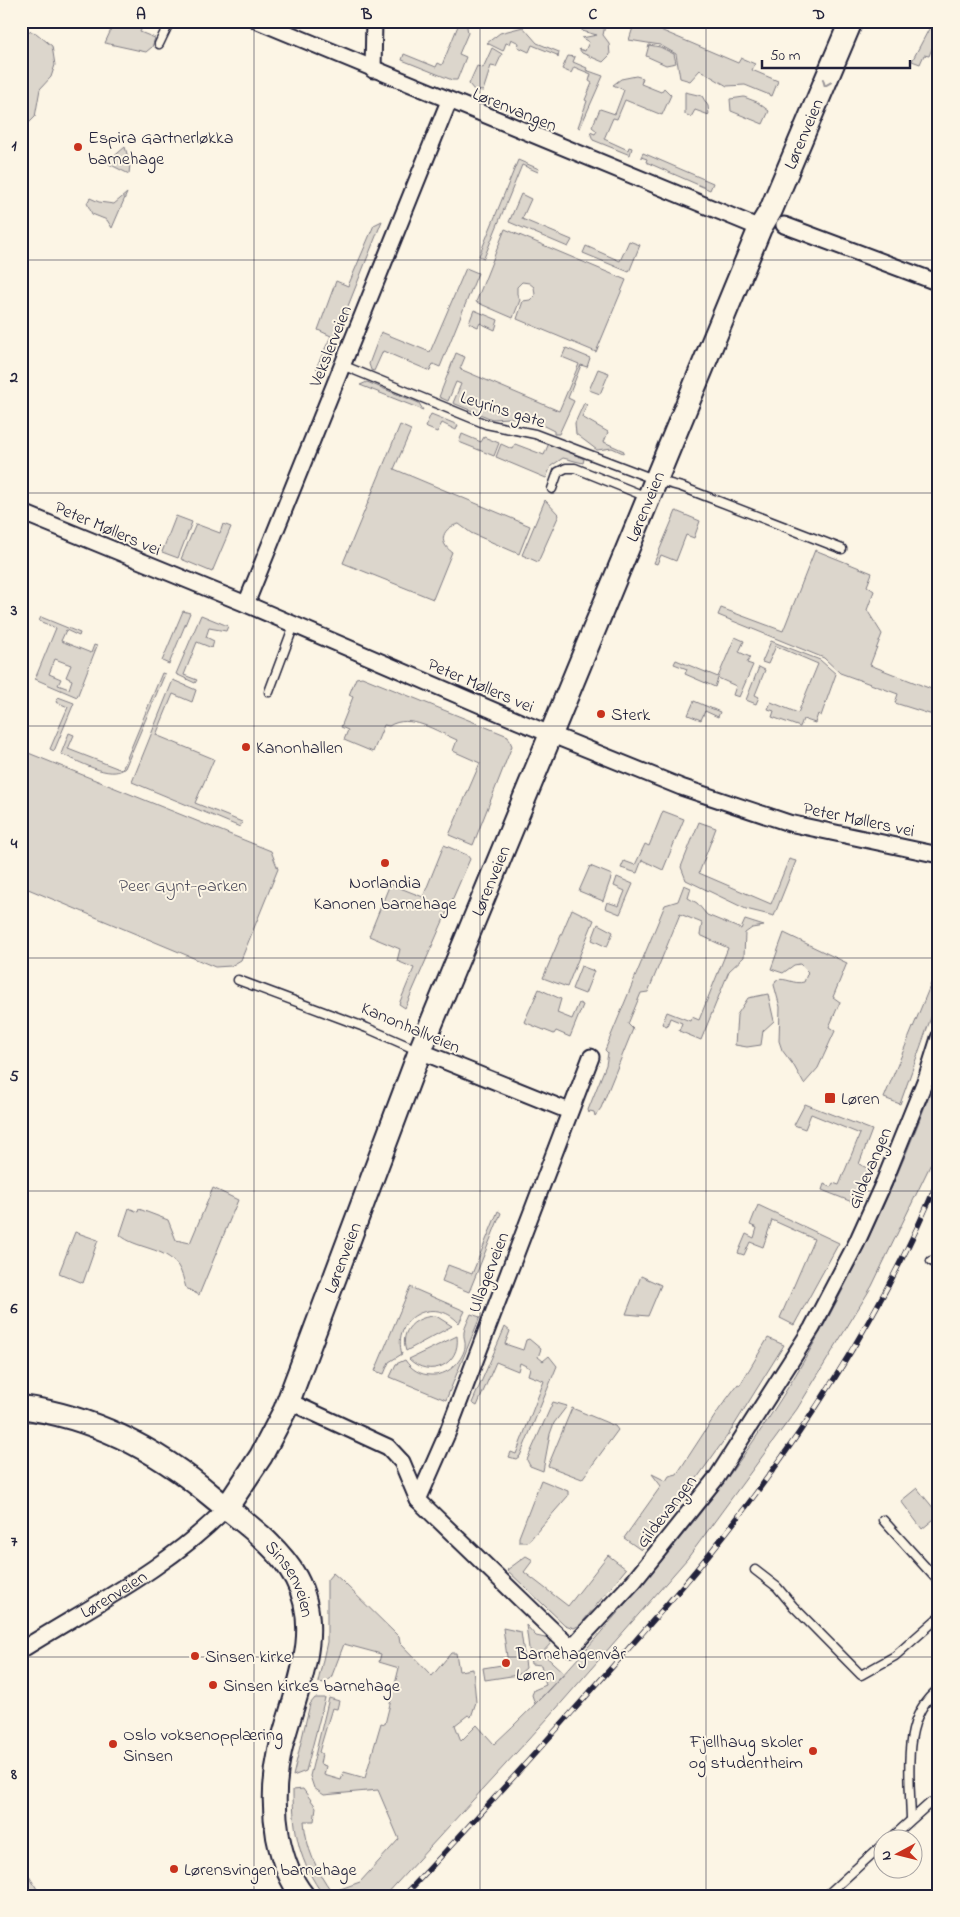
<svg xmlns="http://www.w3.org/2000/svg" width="960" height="1917" font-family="'Indie Flower',sans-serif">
<rect width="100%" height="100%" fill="#fcf5e5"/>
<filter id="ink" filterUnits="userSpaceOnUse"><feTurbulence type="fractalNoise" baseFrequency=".02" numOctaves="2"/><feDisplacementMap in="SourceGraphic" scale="10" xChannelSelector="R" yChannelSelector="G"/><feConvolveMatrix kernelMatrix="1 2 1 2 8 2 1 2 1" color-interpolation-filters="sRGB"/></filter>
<g filter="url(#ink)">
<g fill="#dcd6cc" stroke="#7f7c84" fill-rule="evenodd">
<polygon points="115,21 145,21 140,32 155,38 152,47 146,52 105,43"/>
<polygon points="460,21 466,21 468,33 459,54 466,57 457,80 452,80 402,60 404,54 436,67 438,63 442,65"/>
<polygon points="584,21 606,21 603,35 609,43 610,55 603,62 582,53 579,49 585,51 589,42 582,38 597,35 582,31"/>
<polygon points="635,21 652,21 651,26 738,63 741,58 755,64 752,70 778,81 772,96 745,85 727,86 700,70 690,81 680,78 676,54 660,45 629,40"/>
<polygon points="523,27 537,43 559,52 558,58 557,55 532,45 529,52 518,47 519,43 511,39 509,44 506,43 503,51 487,43 500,33"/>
<polygon points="930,27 939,31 929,56 924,55 920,64 912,61"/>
<polygon points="21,29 36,33 52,46 55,65 51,77 40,89 35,117 22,130"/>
<polygon points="649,45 660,47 674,54 676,63 666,65 646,56"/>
<polygon points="492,48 502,54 496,67 491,66 483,91 474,90 469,84 477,66 483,68"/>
<polygon points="568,56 575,57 573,62 587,68 586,70 603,76 580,128 578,127 587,101 585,100 592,83 589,81 591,74 574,67 571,73 562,69"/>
<polygon points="636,76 643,78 641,84 661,92 664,88 671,95 662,115 625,100 617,119 613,118 604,139 628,150 629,147 632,148 630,155 593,140 590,132 595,134 597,131 592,127 600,109 615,114 624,90 613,85 621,79"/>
<polygon points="685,92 702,96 708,106 709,115 695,110 691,117 685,114"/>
<polygon points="744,97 757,102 769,111 763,124 731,111 730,99"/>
<polygon points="125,147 130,164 129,174 109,164 111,159"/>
<polygon points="643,153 713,183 710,190 646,162 647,159 641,157"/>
<polygon points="518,160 539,169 538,172 522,165 484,258 479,256"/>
<polygon points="127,193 112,228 107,220 92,214 87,203 90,198 99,202 114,204"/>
<polygon points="521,194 531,199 522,219 572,240 568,247 509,222"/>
<polygon points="382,221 322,371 316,368 331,336 318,330 336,281 348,286 374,225"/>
<polygon points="505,229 626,280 596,352 517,319 523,301 530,300 535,295 534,287 529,283 522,282 517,287 517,294 520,300 513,318 476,302"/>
<polygon points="629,241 640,245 629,272 583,253 586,246 620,261"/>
<polygon points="466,268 478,273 440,367 433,364 430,371 383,351 374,371 371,370 369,364 381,332 430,352"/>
<polygon points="474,310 498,320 495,330 480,323 478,327 469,323"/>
<polygon points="566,348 590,358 587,367 581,365 568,398 574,401 559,434 554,434 554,431 526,417 492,419 453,403 461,384 456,382 448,401 439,397 456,353 465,357 460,369 559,411 579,364 562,357"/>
<polygon points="598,369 609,373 600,394 589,390"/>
<polygon points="367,382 419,403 423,410 360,385"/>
<polygon points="584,403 587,405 582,417 608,432 604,442 624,451 623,453 612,448 597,450 576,434 575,423"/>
<polygon points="431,414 458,425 456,430 442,423 437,432 425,427"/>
<path d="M400,425L411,430L394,469L530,526L519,554L471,533L459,524C443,527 437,542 452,552L433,599L343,563Z"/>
<polygon points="462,434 481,442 484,437 499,443 494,456 459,442"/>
<polygon points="549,443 584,459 583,463 563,458 551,466 546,478 496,457 501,444 512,449 515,444 544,455"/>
<polygon points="545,500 559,515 538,562 522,555"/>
<polygon points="676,511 700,521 694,538 686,535 676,561 661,555 657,564 654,563"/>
<polygon points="176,516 192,522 178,558 162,552"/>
<polygon points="196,524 220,533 223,524 231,527 212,572 181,559"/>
<polygon points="815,550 872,573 867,586 874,591 867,610 882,634 870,665 939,692 939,717 895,703 898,694 840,673 824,658 718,615 721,608 783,631"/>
<polygon points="183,611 190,613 169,664 162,661"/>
<polygon points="201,615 228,626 226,631 209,628 206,637 214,641 212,648 197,642 184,675 197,680 195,683 176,674"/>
<path d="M41,617L80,633L79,636L66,630L61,641L91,653L94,645L97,646L77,697L35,679L56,628L39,621ZM55,659L71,665L66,677L72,680L69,689L58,685L61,679L49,674Z"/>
<polygon points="735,637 744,641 739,652 750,657 747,663 753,665 739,697 733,695 736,686 718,678 715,687 685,674 687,669 674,664 676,660 718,677"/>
<polygon points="771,641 820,660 836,674 821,716 818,714 815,723 803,719 800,727 772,717 774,711 768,709 771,702 798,713 818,664 776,646 768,664 762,662"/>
<polygon points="759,667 765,670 755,695 759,697 756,704 746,700"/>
<path d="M162,673L165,674L125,768C111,781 77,760 61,754L69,733L74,735L68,749L122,770Z"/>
<path d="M362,677L508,736L512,746L473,845L449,835L480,763L453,751L457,740C436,731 410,713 389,726L384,725L373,752L344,740L348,730L341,727L353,697L349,695L356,678Z"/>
<polygon points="173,680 196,690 192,702 173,694 156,735 214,759 195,803 242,822 240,827 132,782"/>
<polygon points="58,697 74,703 54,751 50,749 68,707 56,702"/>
<polygon points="694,701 720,712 718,717 705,711 701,720 688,715"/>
<polygon points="21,750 271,851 278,869 241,960 231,966 215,967 21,886"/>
<polygon points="663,811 684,819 663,870 642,860 637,873 621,868 624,861 635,865 645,844 649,846"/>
<polygon points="699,822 716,828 699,873 771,904 789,859 796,861 774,916 746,909 686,880 681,867"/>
<polygon points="444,845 467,855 470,859 405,1008 399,1004 414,968 397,961 400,949 369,936 390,884 423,897"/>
<polygon points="590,866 612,875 603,901 579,891"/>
<polygon points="617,877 633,884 620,914 605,908 607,902 619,906 625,891 614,886"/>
<polygon points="684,885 691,888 688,898 697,903 707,915 741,929 745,920 764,926 752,928 745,933 744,957 729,971 701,1040 679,1031 682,1023 670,1018 667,1026 662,1024 667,1012 690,1021 692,1017 699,1020 728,948 700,935 702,923 680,914 648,992 641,993 628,1024 633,1029 601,1108 595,1116 594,1112 590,1111 589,1113 588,1110 606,1065 608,1053 605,1050 665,905 678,901"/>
<polygon points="572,909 594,920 567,987 543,978"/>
<polygon points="598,924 613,932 607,947 592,940"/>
<path d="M784,933L847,963L833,997L840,1002L829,1027L835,1031L818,1068L804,1084L794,1066L782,1050L779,1041L780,1007L774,985L776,980C786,977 794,985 804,982L808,972L800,964L794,965L783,973L771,969Z"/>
<polygon points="581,966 594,971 585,994 572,989"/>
<polygon points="937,969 939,995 900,1104 884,1098"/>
<polygon points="539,989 561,999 557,1013 572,1019 579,1003 583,1005 570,1037 556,1031 554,1034 524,1022"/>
<polygon points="768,994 774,1021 763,1031 761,1045 747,1047 735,1045 737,1015 748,998"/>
<path d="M939,1069V1147L872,1286L797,1409L687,1559L549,1717L385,1896H324C299,1862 293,1832 293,1790L303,1789L316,1807L314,1821H304C306,1848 316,1870 332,1892L360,1882L399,1839L378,1790L324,1795L314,1788L310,1776L329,1698L339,1701L337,1709L332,1708L319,1752L322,1754L320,1764L326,1766L324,1775L341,1780L344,1772L365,1778L381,1723L385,1724L399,1668L379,1662L381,1654L344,1644L331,1678L325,1683L318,1682L327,1642V1580L333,1573L342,1581L399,1637L400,1643L432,1676L451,1653H456L459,1671L473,1669L476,1702L471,1717L468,1715L455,1725L461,1741L477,1725L494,1744C544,1698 588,1648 631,1597C686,1533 740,1466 784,1394C847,1292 898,1181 939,1069Z"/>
<polygon points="805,1104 872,1130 859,1164 873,1171 857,1204 822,1190 824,1184 831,1187 833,1183 839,1185 860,1134 811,1114 805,1129 794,1125"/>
<path d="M213,1188L238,1200L199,1295L186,1288C184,1281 182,1272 178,1266C165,1247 136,1249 120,1235L129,1208L138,1212L139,1209L168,1220L176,1240L190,1243Z"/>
<polygon points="758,1205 839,1243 794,1325 780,1318 814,1239 772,1220 763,1247 750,1242 744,1255 738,1253 746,1234 754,1238 757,1228 750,1225"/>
<polygon points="498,1211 501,1213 469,1292 442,1281 448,1265 472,1274"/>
<polygon points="75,1232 98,1240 83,1283 59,1273"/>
<polygon points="641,1276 661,1285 648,1316 626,1314"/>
<path d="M410,1287L465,1311L459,1323C434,1295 391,1318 402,1354L389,1362L384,1374L375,1371Z"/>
<path d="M471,1314L480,1317L446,1400L390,1377L396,1364L405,1360C411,1369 420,1375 431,1375C447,1376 461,1363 465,1348C466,1342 463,1337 464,1332C465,1326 469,1319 471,1314Z"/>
<path d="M436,1316L452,1326L406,1351C399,1330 416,1316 436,1316Z"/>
<polygon points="505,1327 510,1331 505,1344 523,1350 526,1340 529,1339 541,1349 538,1357 543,1361 549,1356 557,1366 520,1456 516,1459 509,1457 511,1452 516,1454 544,1381 528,1375 530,1368 520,1363 518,1371 496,1362 477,1406 472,1403"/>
<path d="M457,1336C461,1365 429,1379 409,1359Z"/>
<polygon points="768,1338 784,1345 730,1432 672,1513 641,1550 624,1538 661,1486 652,1474 666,1481 669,1476 677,1474 720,1408 738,1384 740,1385"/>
<polygon points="553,1402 567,1406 554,1423 550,1434 543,1471 530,1466 527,1460"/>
<polygon points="572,1408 615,1426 618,1430 582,1479 548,1466"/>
<polygon points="541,1480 568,1491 568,1496 528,1542 519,1542 519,1537"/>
<polygon points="917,1488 939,1515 922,1529 901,1501"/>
<polygon points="608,1555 626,1569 580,1625 574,1628 565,1625 507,1570 526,1556 533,1560 524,1572 568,1606"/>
<polygon points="526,1625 536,1636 550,1639 551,1643 542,1653 564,1673 535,1704 532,1695 534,1690 546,1685 541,1665 531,1664"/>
<polygon points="503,1628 521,1632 526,1668 518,1675 485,1680 483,1668 508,1664"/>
<polygon points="315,1698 325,1698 306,1771 293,1776 310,1704"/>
<polygon points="21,1863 40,1894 21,1896"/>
</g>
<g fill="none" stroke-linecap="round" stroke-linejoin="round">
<g stroke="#22223b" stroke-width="11">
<g id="lane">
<polyline points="159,44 170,21"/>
<polyline points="342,365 486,424 535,434 656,480 682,487 842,549"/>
<polyline points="552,489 558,472 566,468 575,468 647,497"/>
<polyline points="269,692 294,625"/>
<polyline points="238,980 367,1028 417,1050"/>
<polyline points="931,1261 939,1265"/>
<polyline points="883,1520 939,1582"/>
<polyline points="755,1570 777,1587 793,1606 861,1675 895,1656 939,1617"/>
<path d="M911,1819C910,1777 900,1717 939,1689"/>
<polyline points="889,1840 930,1803 939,1810"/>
<polyline points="826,1896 882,1845"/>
</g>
</g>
<g stroke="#22223b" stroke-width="19">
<g id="street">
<polyline points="258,21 760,228"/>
<polyline points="373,70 374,21"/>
<polyline points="784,225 939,283"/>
<polyline points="21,512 246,604 518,721 681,787 789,823 939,855"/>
<polyline points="246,604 449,101"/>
<polyline points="420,1051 569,1111"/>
<polyline points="288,1401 388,1447 402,1462 418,1500 571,1648 634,1581 717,1477 812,1328 856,1244 884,1182 927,1076 939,1038"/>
<polyline points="418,1500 447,1434 591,1057"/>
<path id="s1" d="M21,1650C91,1606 170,1567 227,1507"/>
</g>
</g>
<g stroke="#22223b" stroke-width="26">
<g id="secondary">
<path id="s2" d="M21,1407C94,1417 158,1450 213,1497C242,1521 278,1545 296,1578C326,1634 293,1695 280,1751C274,1779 273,1809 278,1837C282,1857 289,1879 303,1896"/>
<path id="s3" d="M227,1507L261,1456L285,1410L420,1051L760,228L771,210L851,21"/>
</g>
</g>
<use href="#lane" stroke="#fcf5e5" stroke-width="8"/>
<use href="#street" stroke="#fcf5e5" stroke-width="15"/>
<use href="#secondary" stroke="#fcf5e5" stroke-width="22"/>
<g stroke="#22223b" stroke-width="5.5">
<path id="rail" d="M404,1896C464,1832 523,1767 581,1702C626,1651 672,1601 714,1548C802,1437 885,1309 939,1178"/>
</g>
<use href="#rail" stroke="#fcf5e5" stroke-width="4" stroke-dasharray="11" stroke-linecap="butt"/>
</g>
<defs><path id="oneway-chevron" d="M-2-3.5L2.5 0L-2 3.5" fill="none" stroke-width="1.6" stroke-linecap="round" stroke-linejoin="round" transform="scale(1.25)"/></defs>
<use stroke="#9a9698" href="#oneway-chevron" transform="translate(826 83) rotate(112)"/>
</g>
<path fill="none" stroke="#22223b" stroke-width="1" stroke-opacity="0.55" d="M254,21V1896M480,21V1896M706,21V1896M21,260H939M21,493H939M21,726H939M21,958H939M21,1191H939M21,1424H939M21,1657H939"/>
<g fill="#c8321e" stroke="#fcf5e5" stroke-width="2">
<circle cx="78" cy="147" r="5"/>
<circle cx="601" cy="714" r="5"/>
<circle cx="246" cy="747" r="5"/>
<circle cx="385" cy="863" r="5"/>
<rect x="824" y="1092" width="12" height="12" rx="2.5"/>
<circle cx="195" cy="1656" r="5"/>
<circle cx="506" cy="1663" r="5"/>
<circle cx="213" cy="1685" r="5"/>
<circle cx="113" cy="1744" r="5"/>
<circle cx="813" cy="1751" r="5"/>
<circle cx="174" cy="1869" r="5"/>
</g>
<g text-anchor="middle" stroke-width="4" stroke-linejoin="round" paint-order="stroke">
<g font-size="18" fill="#22223b" stroke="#fcf5e5">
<text transform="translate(515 109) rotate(22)" y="6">Lørenvangen</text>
<text dy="6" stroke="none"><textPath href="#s3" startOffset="1491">Lørenveien</textPath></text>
<text transform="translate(330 346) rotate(-68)" y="6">Vekslerveien</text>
<text transform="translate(503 409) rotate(17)" y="6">Leyrins gate</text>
<text dy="6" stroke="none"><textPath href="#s3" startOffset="1086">Lørenveien</textPath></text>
<text transform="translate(108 528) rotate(23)" y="6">Peter Møllers vei</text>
<text transform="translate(481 685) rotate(23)" y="6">Peter Møllers vei</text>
<text transform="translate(859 819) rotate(12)" y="6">Peter Møllers vei</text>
<text dy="6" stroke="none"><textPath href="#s3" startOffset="681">Lørenveien</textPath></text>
<text transform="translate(411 1027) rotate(23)" y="6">Kanonhallveien</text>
<text transform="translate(869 1168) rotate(-67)" y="6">Gildevangen</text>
<text dy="6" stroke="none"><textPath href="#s3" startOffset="276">Lørenveien</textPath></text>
<text transform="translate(488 1272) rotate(-69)" y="6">Ullagerveien</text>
<text transform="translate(666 1511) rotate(-52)" y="6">Gildevangen</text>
<text dy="6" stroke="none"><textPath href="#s2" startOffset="330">Sinsenveien</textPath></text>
<text dy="6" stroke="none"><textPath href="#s1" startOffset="108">Lørenveien</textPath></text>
</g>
<g font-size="18" fill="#22223b" stroke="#fcf5e5" text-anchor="start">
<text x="88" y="143">Espira Gartnerløkka<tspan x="88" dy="21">barnehage</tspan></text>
<text x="611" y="720">Sterk</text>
<text x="256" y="753">Kanonhallen</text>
<text x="385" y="888" text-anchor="middle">Norlandia<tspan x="385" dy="21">Kanonen barnehage</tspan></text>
<text x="841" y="1104">Løren</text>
<text x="516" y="1659">Barnehagenvår<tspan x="516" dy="21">Løren</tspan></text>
<text x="205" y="1662">Sinsen kirke</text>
<text x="223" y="1691">Sinsen kirkes barnehage</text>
<text x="123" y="1740">Oslo voksenopplæring<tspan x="123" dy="21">Sinsen</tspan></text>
<text x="803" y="1747" text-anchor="end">Fjellhaug skoler<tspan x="803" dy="21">og studentheim</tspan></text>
<text x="184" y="1875">Lørensvingen barnehage</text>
</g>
<g font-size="18" fill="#504f5f" stroke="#fcf5e5">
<text x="183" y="891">Peer Gynt-parken</text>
</g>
</g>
<rect width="960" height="1917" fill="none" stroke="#fcf5e5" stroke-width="55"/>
<g transform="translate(898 1854) rotate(263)"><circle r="24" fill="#fcf5e5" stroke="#a5a1a1"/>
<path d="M0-4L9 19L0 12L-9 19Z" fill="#c8321e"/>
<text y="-8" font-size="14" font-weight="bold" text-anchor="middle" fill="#22223b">N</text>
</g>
<path d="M762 60v8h148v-8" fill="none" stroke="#22223b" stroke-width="2.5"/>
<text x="770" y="60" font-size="15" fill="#22223b" stroke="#fcf5e5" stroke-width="4" paint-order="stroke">50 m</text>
<rect x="28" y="28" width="904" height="1862" fill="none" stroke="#22223b" stroke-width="2"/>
<g font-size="16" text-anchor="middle" font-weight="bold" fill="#22223b">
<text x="141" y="19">A</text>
<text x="367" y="19">B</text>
<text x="593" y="19">C</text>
<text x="819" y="19">D</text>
<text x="14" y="150">1</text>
<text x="14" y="382">2</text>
<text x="14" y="615">3</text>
<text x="14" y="848">4</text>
<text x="14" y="1081">5</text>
<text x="14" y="1313">6</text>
<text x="14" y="1546">7</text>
<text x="14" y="1779">8</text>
</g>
</svg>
